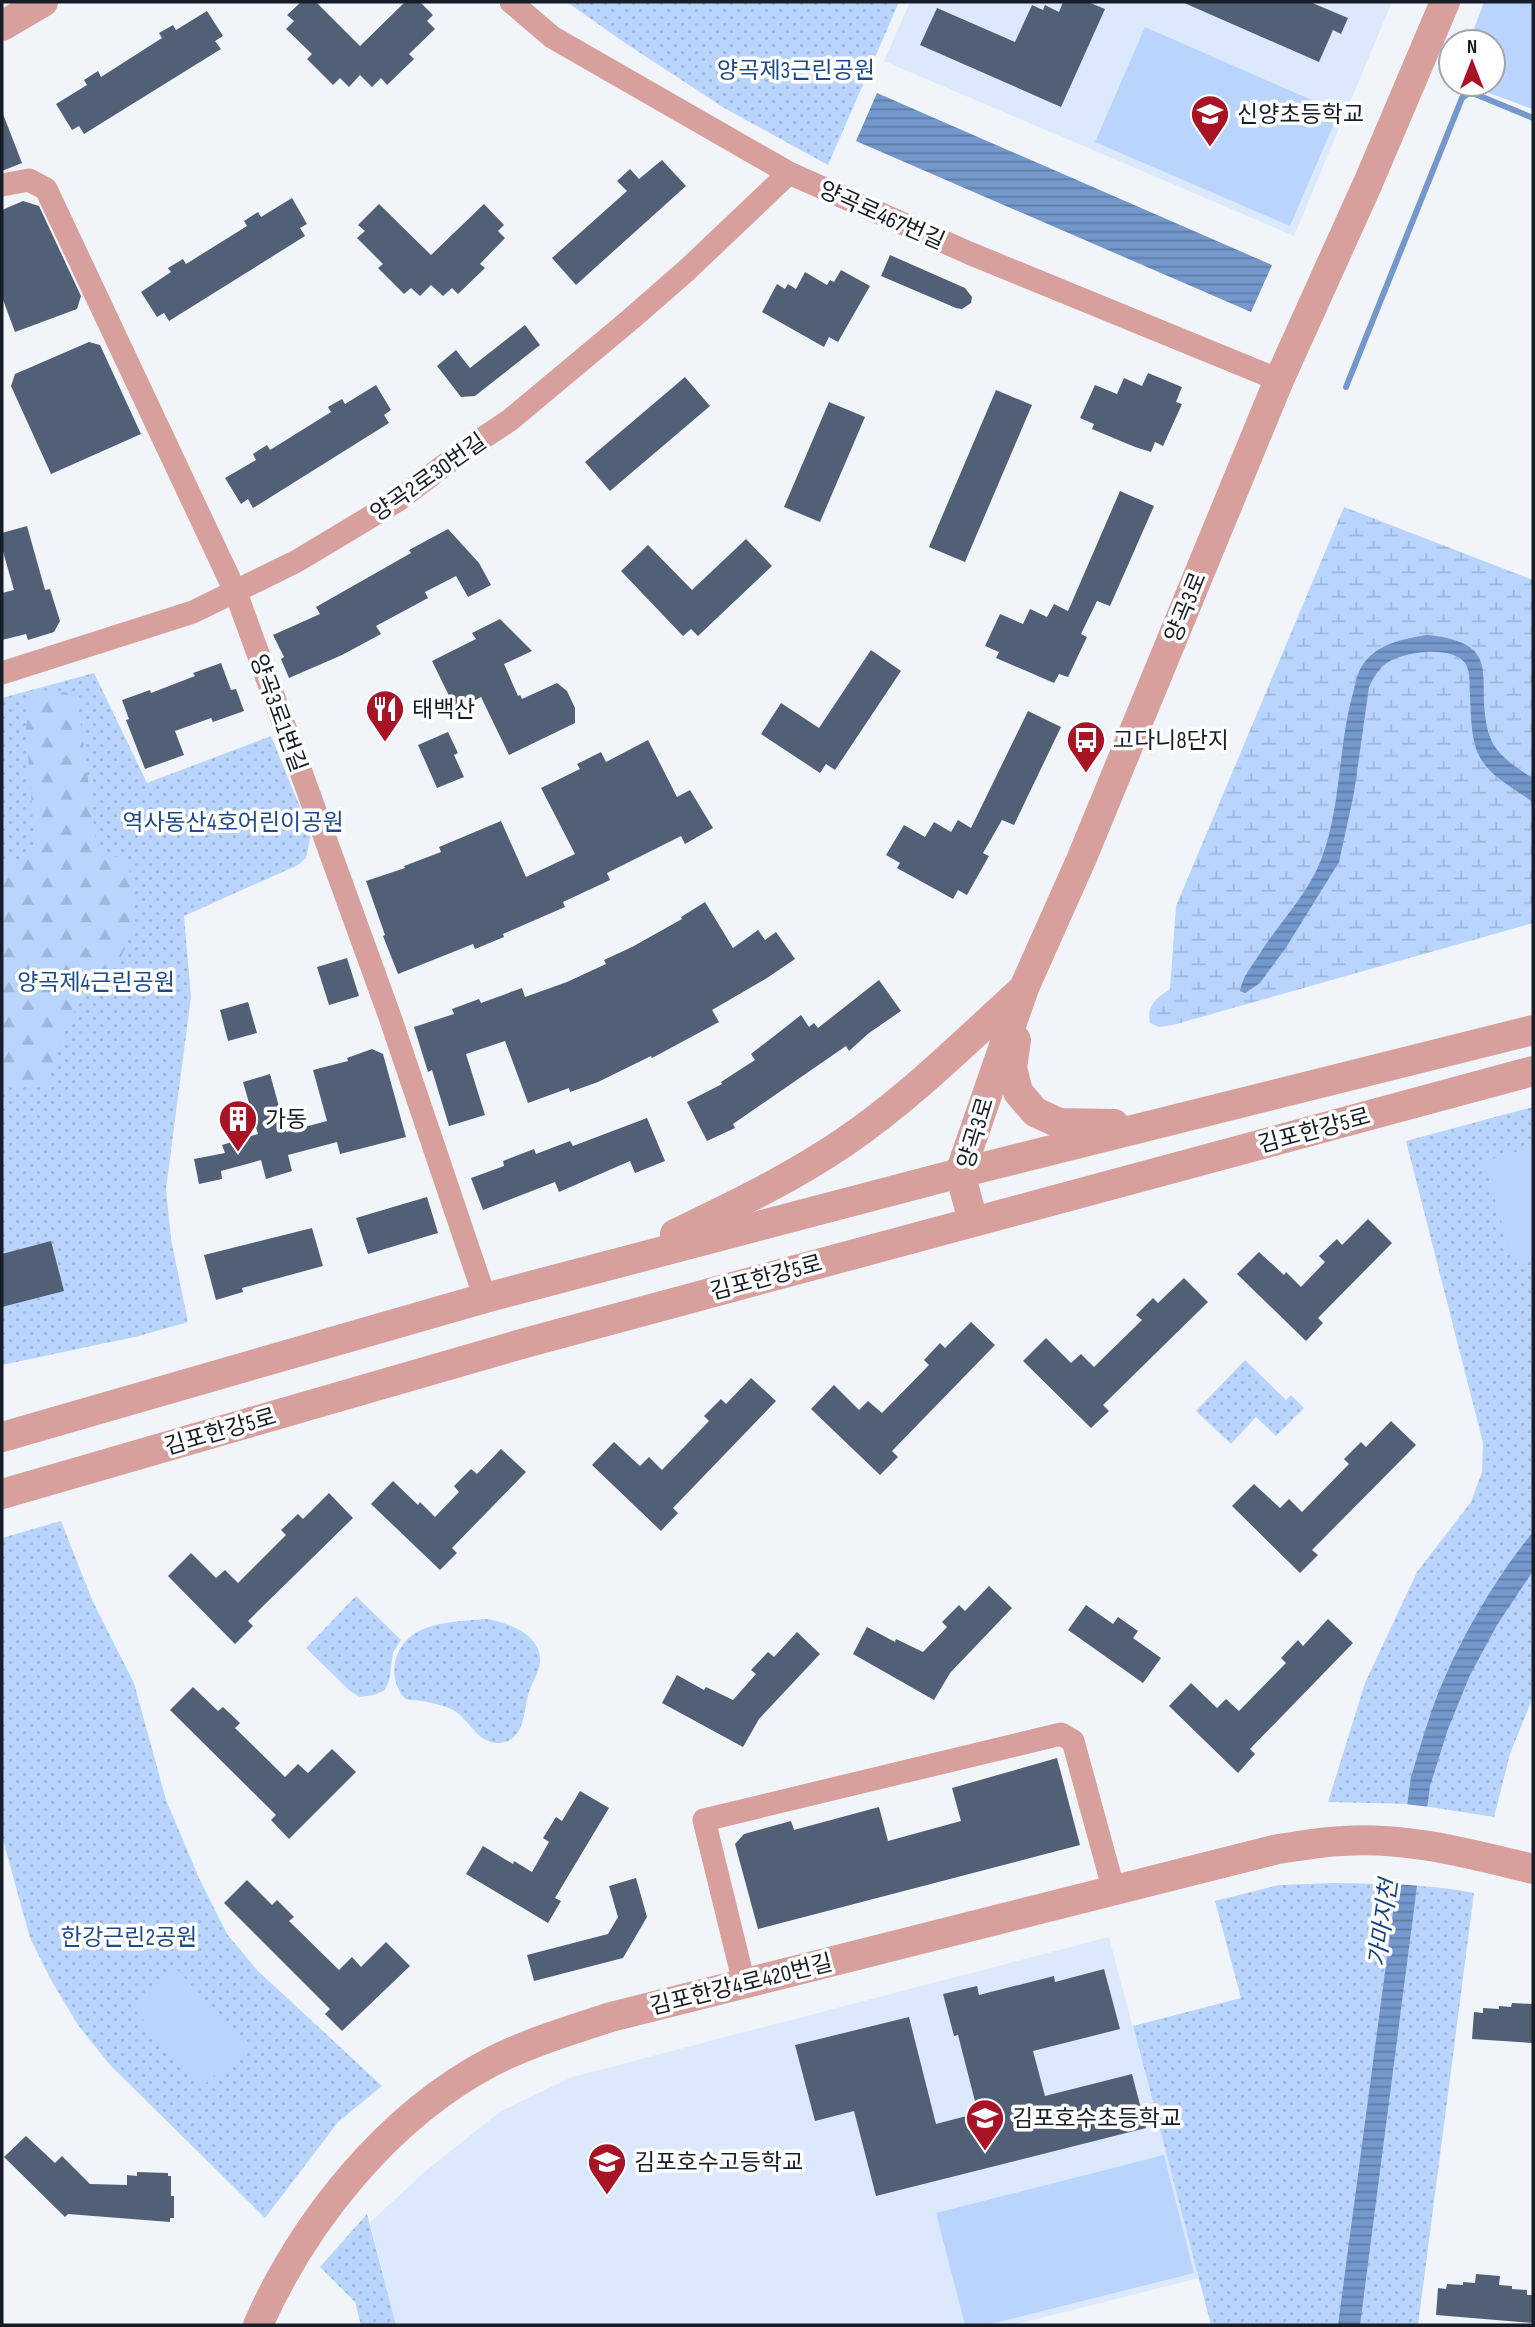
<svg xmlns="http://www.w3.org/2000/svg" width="1535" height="2327" font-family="'Sofia Sans Condensed','Noto Sans KR',sans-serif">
<defs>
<pattern id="grass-dots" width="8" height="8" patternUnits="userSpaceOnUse" patternTransform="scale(1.75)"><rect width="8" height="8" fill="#b9d4fd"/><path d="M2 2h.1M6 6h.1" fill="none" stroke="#9eb6d9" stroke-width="1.8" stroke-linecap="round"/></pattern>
<pattern id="forest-firs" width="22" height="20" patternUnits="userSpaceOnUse" patternTransform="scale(1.75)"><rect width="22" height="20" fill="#b9d4fd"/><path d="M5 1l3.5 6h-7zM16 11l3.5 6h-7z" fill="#9eb6d9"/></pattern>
<pattern id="wetland-marsh" width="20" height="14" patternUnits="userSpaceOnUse" patternTransform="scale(1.75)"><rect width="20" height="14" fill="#b9d4fd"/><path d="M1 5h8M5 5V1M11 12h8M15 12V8" fill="none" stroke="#9eb6d9"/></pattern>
<pattern id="water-rules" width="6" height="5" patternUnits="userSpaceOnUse" patternTransform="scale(1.75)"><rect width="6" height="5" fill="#7497cc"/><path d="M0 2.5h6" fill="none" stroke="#5e7ba6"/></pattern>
</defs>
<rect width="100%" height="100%" fill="#f1f5fa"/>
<g fill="#dce9fd">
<polygon points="910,2 1392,2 1294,236 884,61"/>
<polygon points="1109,1937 1199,2278 1014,2325 396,2325 370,2222 428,2169 501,2111 572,2077"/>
</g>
<g fill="url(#grass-dots)">
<polygon points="567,2 899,2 828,165 726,109 625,43"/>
<polygon points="94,673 147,783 271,736 311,834 306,858 298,865 184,916 191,997 166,1189 171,1239 188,1322 139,1336 2,1365 2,698"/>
<polygon points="1533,1107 1533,1697 1510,1754 1494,1817 1411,1804 1328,1802 1365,1683 1417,1572 1471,1502 1482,1472 1483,1443 1406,1141"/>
<polygon points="1245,1360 1286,1400 1291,1395 1304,1408 1276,1436 1256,1417 1231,1444 1196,1411"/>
<polygon points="61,1521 93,1602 134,1683 166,1800 199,1878 227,1934 257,1970 382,2086 338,2122 265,2218 110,2065 78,2025 51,1980 30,1938 2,1836 2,1538"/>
<polygon points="356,1596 401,1640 393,1653 389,1681 385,1690 374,1695 360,1697 350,1691 306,1648"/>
<path d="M487,1619C509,1623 542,1635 540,1662C539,1673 532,1682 529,1692C523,1711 526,1741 499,1743C478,1744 469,1719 453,1710C443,1705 432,1703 422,1701C417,1700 410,1701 406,1699C402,1697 399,1690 397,1686C390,1667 397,1645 414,1634C434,1621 464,1621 487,1619Z"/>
<path d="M1336,1883C1383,1884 1429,1884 1474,1893L1418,2325H1211L1133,2026L1241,1998L1215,1901L1279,1885Z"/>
<polygon points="367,2214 396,2325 361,2325 355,2302 320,2267"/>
</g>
<path fill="url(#forest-firs)" d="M48,689L67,693L78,703L98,856L128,857C134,908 141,936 106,978C96,989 83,997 76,1009C61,1032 59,1060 46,1084L35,1087L2,1088V864L18,862L35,850L26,727L29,701Z"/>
<path fill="url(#wetland-marsh)" d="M1344,507L1533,580V923L1173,1025L1159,1027L1150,1023C1146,1005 1157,998 1170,989L1176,906Z"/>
<g fill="#b9d4fd">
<polygon points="1484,2 1526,2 1533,4 1532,109 1465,84 1493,84 1493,42 1469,42"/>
<polygon points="1145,27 1339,112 1290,226 1095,142"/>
<polygon points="1533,1147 1533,1257 1513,1263 1484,1161"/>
<polygon points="178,1970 246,2049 201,2087 133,2008"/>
<polygon points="1164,2155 1194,2273 987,2325 965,2325 936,2213"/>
</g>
<g fill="url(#water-rules)">
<polygon points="877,93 1272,265 1251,312 856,141"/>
<path d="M1427,635C1509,643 1472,682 1490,737C1496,755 1518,769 1533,778V802C1477,765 1472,762 1470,694C1469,684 1471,672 1465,663C1451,644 1399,652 1384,665C1377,671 1373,679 1369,687L1354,793L1339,862L1287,946L1260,983L1245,993L1240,991C1242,979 1250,968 1257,958C1277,925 1307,896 1321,860C1341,809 1338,749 1352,697C1355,687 1356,675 1362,666C1376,644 1402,639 1427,635Z"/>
<path d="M1533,1532V1571L1497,1625L1470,1675L1448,1729L1430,1786L1360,2325H1338L1411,1777C1418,1755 1424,1732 1432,1710C1452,1652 1494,1579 1533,1532Z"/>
</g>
<polygon fill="#f1f5fa" points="1404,1804 1431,1807 1421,1886 1394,1884"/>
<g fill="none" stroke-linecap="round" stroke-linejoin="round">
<polyline stroke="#7497cc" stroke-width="6" points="1346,387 1462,98 1470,92 1533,118"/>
</g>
<g fill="#516076">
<polygon points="301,2 316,2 360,46 405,2 420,2 433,15 427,21 435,29 409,54 414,59 387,85 381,78 372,87 360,75 349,87 340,78 333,85 307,59 312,54 286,29 294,21 287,15"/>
<polygon points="1063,2 1088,2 1105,9 1061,107 920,45 937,8 1015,42 1032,5 1043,10 1045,5 1059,12"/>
<polygon points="1182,2 1310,2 1348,18 1341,34 1333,30 1319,62"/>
<polygon points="207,11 223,36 215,41 221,49 84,134 79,126 72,130 56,104 87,85 84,80 98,71 101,77 162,38 159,33 173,25 176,30"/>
<polygon points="2,114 3,114 22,163 2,171"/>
<polygon points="662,160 686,186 576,285 552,258 627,191 617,181 630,169 639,179"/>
<polygon points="292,198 307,224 300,228 305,236 169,321 164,313 157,317 141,292 171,272 168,268 183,259 186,264 247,226 244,221 258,212 261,217"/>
<polygon points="23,201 39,206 81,296 77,309 15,332 2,297 2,210"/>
<polygon points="379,204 431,255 484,204 504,225 498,231 505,238 480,264 485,268 458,294 452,288 443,296 431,285 420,296 411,288 404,294 378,268 383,264 357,238 365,231 358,225"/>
<polygon points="890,255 965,288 972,297 971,303 962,309 956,308 881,276"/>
<polygon points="841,270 870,286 838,342 829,337 824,347 762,312 777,284 785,289 788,284 796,289 805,272 827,285 830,280 834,282"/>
<polygon points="525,325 540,345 475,396 461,397 437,366 456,350 470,368"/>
<polygon points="89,342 100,345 141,434 51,474 11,386 15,374"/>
<polygon points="1148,373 1182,387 1176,402 1182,404 1163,446 1155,442 1151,452 1135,447 1092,429 1094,424 1080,418 1095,385 1117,394 1124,378 1142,386"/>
<polygon points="685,377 710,406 610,491 585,462"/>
<polygon points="376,385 391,410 384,415 389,423 253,508 248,499 241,504 225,478 256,460 253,454 267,445 270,450 331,412 328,407 342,399 345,404"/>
<polygon points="996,390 1032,405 965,562 929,547"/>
<polygon points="829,402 865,417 820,522 784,507"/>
<polygon points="1120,491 1154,506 1110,606 1097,601 1081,634 1087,637 1068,677 1059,674 1054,683 996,658 999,652 985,646 1000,614 1023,624 1030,609 1047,617 1054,604 1068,611"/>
<polygon points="27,526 45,590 50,589 60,621 54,632 28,640 26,634 2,640 2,593 14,590 2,548 2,533"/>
<polygon points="448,529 479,563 491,585 468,597 456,576 425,592 428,598 376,626 381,634 342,655 289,678 281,659 284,657 273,635 320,614 316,607 411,553 409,550"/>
<polygon points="746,539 772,566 698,636 691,629 683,636 621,571 648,545 692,590"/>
<polygon points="500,619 532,651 504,664 518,696 520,695 522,699 557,683 567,691 575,708 575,723 509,755 481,697 456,710 432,661 476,639 472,633"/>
<polygon points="871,650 901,671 835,770 826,764 820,773 761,734 781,703 819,728"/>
<polygon points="221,663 231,690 236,689 244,711 213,722 211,718 175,731 184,755 145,769 126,720 129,719 122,700 150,690 151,693 195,676 193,673"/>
<polygon points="1028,711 1061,727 1014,825 1002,820 983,853 989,856 967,895 958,890 953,899 897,868 900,863 886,855 904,825 925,837 934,822 951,832 958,820 971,828"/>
<polygon points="448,732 458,753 454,755 464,777 437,788 418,745"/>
<polygon points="648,740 677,797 690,790 713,828 685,844 681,836 607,873 610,880 563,902 565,907 503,934 504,937 475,949 473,944 398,974 383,936 385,935 366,881 405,868 404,866 441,852 439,847 501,821 526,877 575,854 541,788 580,769 577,764 601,752 606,762"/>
<polygon points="705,902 733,948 758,930 765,940 776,932 795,959 767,978 712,1010 719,1022 652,1058 651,1056 598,1082 570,1092 569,1088 528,1103 505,1041 466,1054 485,1115 449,1126 432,1070 428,1072 414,1027 454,1014 452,1009 479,999 481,1003 522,988 525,997 567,982 606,964 604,960 632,947 682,919 681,917"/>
<polygon points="347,958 359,996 329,1005 317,967"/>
<polygon points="879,980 901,1011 869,1033 849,1051 846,1046 733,1124 735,1128 707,1141 687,1102 722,1084 721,1082 755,1060 751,1054 801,1015 809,1027 814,1023 818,1028"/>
<polygon points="248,1002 257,1033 228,1041 220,1010"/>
<polygon points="372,1049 383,1054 406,1137 340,1154 337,1142 288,1155 292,1171 266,1179 261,1160 221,1171 222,1179 199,1184 194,1159 225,1153 222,1145 258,1134 243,1082 270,1074 286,1132 327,1121 313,1070 348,1061 347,1058"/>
<polygon points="647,1118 665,1161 635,1173 630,1161 559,1192 555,1182 483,1210 471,1178 504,1166 503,1161 534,1149 536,1154 570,1141 573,1146"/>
<polygon points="427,1197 438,1233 368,1254 356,1218"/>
<polygon points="1368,1219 1392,1243 1318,1318 1323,1323 1306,1341 1237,1274 1259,1252 1284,1275 1286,1272 1301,1287 1325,1262 1319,1256 1337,1239 1342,1245"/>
<polygon points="312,1228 323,1266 242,1288 243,1292 216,1300 204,1255"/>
<polygon points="51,1241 64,1291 2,1307 2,1254"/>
<polygon points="1184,1278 1208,1302 1103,1405 1109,1411 1091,1428 1023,1361 1046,1338 1071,1363 1081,1354 1094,1367 1142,1320 1136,1315 1153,1298 1158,1303"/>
<polygon points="971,1322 995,1345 892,1451 898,1457 880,1475 811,1409 834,1385 859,1410 868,1401 882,1413 929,1365 924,1360 940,1343 945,1348"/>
<polygon points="751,1378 776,1401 673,1508 678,1513 661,1531 592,1465 614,1442 640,1466 649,1457 662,1470 709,1421 704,1416 721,1399 726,1404"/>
<polygon points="1391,1421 1416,1445 1312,1550 1318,1555 1300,1573 1232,1506 1254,1484 1280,1508 1289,1499 1302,1512 1349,1464 1344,1459 1361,1442 1366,1447"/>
<polygon points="501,1449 526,1472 452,1548 457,1553 440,1570 371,1504 393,1481 418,1505 420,1502 435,1517 459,1492 454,1486 471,1469 477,1474"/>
<polygon points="329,1493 353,1518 248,1621 253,1626 235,1644 168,1576 191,1553 216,1578 225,1570 238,1583 286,1535 281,1530 298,1514 303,1519"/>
<polygon points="989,1586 1012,1608 950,1673 934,1700 853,1654 867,1627 895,1642 896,1639 923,1652 947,1627 942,1622 959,1605 965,1611"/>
<polygon points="1086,1605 1113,1624 1118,1617 1138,1631 1133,1638 1161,1658 1143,1683 1068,1630"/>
<polygon points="1328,1619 1353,1643 1250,1749 1255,1754 1238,1773 1169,1706 1191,1683 1217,1708 1226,1699 1239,1711 1286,1663 1281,1658 1298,1640 1303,1646"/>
<polygon points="797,1632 820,1654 759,1719 743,1747 662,1703 677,1675 704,1690 706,1687 733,1700 756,1674 751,1670 768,1652 774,1657"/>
<polygon points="193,1687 218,1711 223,1707 240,1723 235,1728 285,1777 298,1764 308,1773 332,1749 356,1772 289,1839 271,1820 276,1815 170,1710"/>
<polygon points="1057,1758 1080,1845 758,1929 735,1844 744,1834 791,1821 794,1830 879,1807 888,1841 961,1821 952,1788"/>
<polygon points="580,1791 609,1808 555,1898 561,1901 548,1923 466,1874 483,1846 513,1864 514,1861 532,1872 549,1842 543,1838 556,1817 562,1821"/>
<polygon points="636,1878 647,1917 623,1958 534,1981 527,1955 608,1934 618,1917 609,1886"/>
<polygon points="247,1880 272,1905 277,1900 294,1917 289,1921 339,1970 352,1957 361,1967 386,1942 410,1966 342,2031 325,2014 330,2009 224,1903"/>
<polygon points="1104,1969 1120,2029 1033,2051 1045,2096 1132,2074 1146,2128 876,2196 854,2111 815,2121 795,2045 909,2017 936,2124 978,2113 958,2035 954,2036 943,1994 977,1986 979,1995 1054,1976 1055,1982"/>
<polygon points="1512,2003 1533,2004 1533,2043 1472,2039 1474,2012 1483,2013 1483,2008 1499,2009 1499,2006 1511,2007"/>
<polygon points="26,2136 55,2163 62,2156 90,2184 127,2185 127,2175 137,2176 137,2172 168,2173 168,2176 171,2176 171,2196 174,2196 174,2218 170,2218 170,2222 68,2214 65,2217 4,2157"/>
<polygon points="1476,2274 1500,2276 1499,2285 1512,2286 1512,2289 1527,2290 1527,2295 1533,2295 1533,2323 1436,2315 1438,2288 1446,2289 1447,2284 1463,2285 1463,2282 1475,2283"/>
</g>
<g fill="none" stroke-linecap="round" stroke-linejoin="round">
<g stroke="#d8a09d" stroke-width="23">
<polyline points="511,2 552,37 789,173 969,253 1279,380"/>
<polyline points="2,185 29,180 46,189 236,593 390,1017 485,1298"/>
<polyline points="2,673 193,612 297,561 397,501 462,452 510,420 631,319 687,270 789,173"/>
<polyline points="744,1983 704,1820 1061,1734 1073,1741 1114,1891"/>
</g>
<g stroke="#d8a09d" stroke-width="30">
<polyline points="2,26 43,2"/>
<polyline points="1016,1040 1012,1068 1018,1092 1035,1112 1059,1123 1114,1124"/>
<polyline points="973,1221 960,1173 1024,988 1081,860 1279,380 1368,183 1445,2"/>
<path d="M675,1234C733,1206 790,1179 843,1143C908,1099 964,1043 1021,991"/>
<polyline points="2,1437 485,1298 960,1173 1533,1030"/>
<polyline points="2,1494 525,1343 1533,1071"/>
<path d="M258,2325C304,2221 388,2116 491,2062C528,2043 571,2030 611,2017L1278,1849C1299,1846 1320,1842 1342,1841C1406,1836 1471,1854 1533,1869"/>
</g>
</g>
<defs>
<g id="school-pin" transform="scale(2.0125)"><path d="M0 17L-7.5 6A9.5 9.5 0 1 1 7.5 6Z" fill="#a91326" stroke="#fff"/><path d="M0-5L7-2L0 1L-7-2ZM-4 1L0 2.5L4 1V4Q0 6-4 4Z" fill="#fff"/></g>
<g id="restaurant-pin" transform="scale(2.0125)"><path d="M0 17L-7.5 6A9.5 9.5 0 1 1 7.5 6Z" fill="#a91326" stroke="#fff"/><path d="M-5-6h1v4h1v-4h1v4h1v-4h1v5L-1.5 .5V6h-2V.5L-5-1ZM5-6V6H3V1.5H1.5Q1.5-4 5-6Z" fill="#fff"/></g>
<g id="bus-pin" transform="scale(2.0125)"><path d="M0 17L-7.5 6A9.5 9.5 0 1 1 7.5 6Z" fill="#a91326" stroke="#fff"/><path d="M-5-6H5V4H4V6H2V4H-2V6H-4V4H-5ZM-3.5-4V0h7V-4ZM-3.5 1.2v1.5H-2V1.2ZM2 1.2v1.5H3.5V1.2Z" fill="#fff"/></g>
<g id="building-pin" transform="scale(2.0125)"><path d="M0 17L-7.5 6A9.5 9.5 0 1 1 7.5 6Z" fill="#a91326" stroke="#fff"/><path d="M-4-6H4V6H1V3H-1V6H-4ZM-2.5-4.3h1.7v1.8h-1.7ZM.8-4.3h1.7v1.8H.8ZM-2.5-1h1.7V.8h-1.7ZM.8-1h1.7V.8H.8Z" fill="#fff"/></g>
</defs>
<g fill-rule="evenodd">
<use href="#school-pin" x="1210" y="114"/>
<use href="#restaurant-pin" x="385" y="709"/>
<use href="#bus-pin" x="1086" y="740"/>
<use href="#building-pin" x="238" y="1119"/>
<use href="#school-pin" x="985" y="2118"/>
<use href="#school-pin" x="607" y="2162"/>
</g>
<g text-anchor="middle" stroke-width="7" stroke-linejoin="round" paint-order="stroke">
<g font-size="23" fill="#1e4a8b" stroke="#fff">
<text x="796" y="78">양곡제3근린공원</text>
<text x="233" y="830">역사동산4호어린이공원</text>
<text x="96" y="990">양곡제4근린공원</text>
<text x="129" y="1945">한강근린2공원</text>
</g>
<g font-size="23" fill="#171d27" stroke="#fff" text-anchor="start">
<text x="1237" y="122">신양초등학교</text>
<text x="412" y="717">태백산</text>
<text x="1113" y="748">고다니8단지</text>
<text x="265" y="1127">가동</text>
<text x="1012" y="2126">김포호수초등학교</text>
<text x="634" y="2170">김포호수고등학교</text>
</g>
<g font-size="23" fill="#171d27" stroke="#fff">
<text transform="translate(882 215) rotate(24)" y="8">양곡로467번길</text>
<text transform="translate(428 477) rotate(-35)" y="8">양곡2로30번길</text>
<text transform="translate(1185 607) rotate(-68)" y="8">양곡3로</text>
<text transform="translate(279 713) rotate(70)" y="8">양곡3로1번길</text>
<text transform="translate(1314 1130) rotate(-15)" y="8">김포한강5로</text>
<text transform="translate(975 1133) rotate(-73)" y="8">양곡3로</text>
<text transform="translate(766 1277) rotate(-15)" y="8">김포한강5로</text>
<text transform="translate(220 1431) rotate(-16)" y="8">김포한강5로</text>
<text transform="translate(741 1984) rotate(-14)" y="8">김포한강4로420번길</text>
</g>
<g font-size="24" font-style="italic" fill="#184485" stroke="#fff">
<text transform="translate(1383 1923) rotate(-82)" y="8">가마지천</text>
</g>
</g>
<rect width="1535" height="2327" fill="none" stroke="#171d27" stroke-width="7"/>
<g transform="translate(1472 63)"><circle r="33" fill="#ffffff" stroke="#a2a5a9" stroke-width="2"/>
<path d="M0-5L12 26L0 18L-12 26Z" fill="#a91326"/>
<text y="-10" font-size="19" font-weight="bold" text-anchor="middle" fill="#171d27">N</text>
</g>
</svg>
